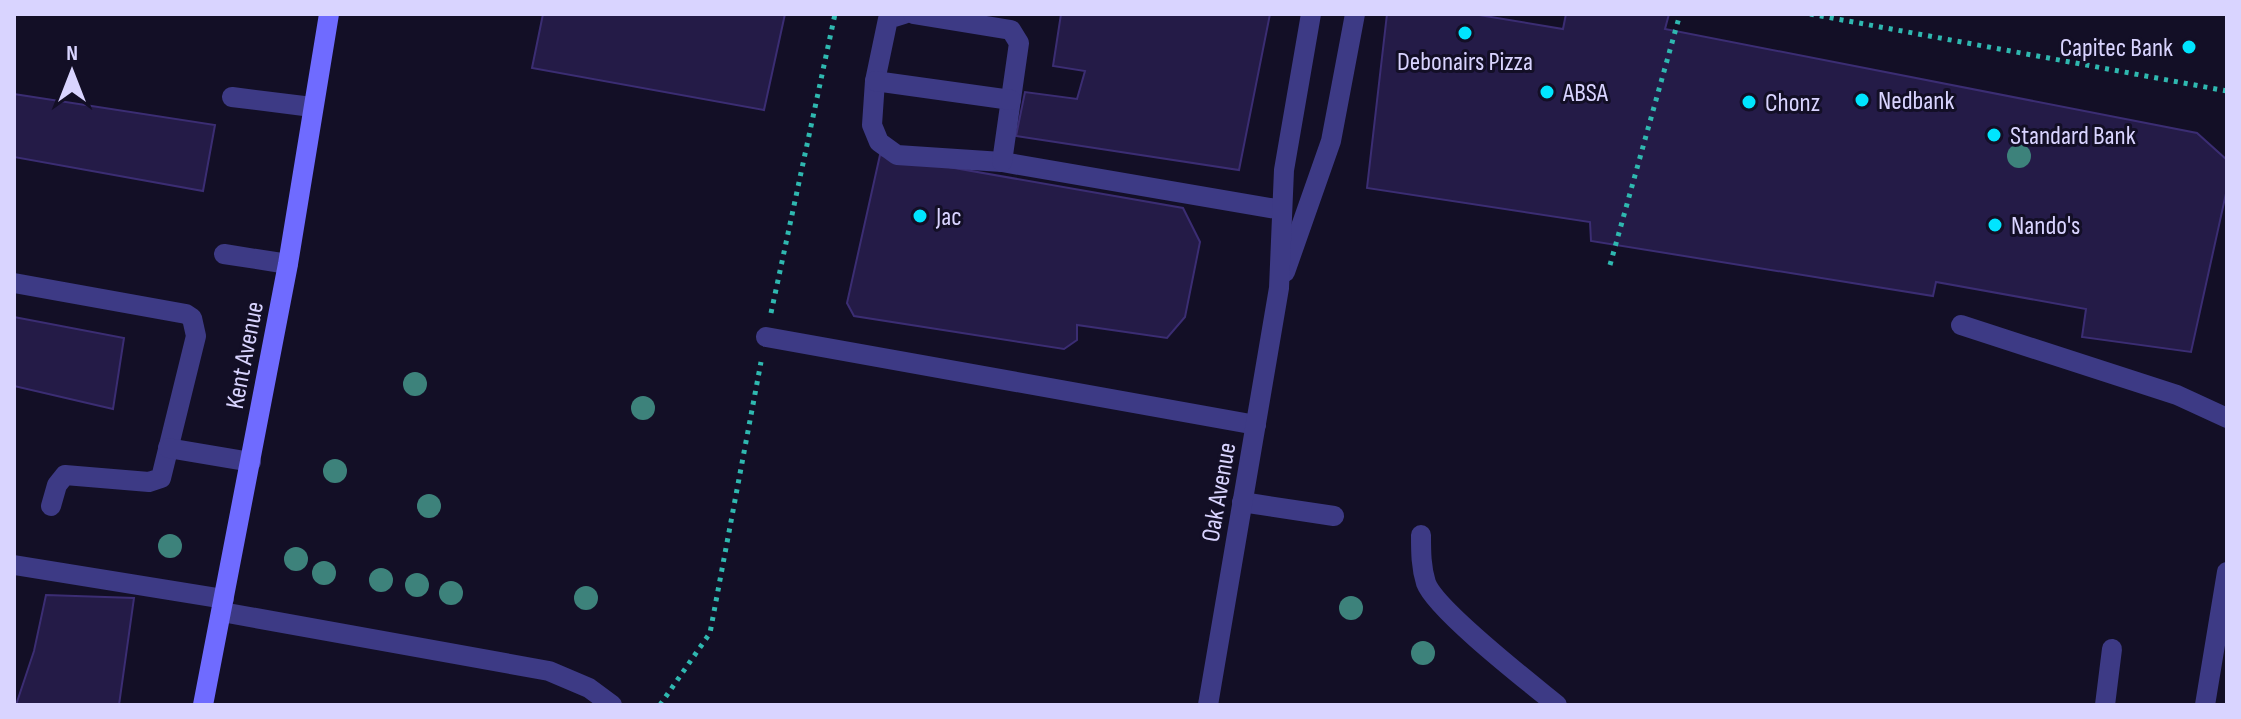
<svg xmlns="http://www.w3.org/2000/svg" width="2241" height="719" font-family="'Sofia Sans Condensed',sans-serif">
<rect width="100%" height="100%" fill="#130f26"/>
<g fill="#241b47" stroke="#3b2d73" stroke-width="2">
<polygon points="543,14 785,14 764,110 532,68"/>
<polygon points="1061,14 1270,14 1239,170 1016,136 1025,92 1077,99 1085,71 1053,66"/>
<polygon points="1387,14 1473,14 1563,29 1566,14 1669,14 1665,29 2197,133 2227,160 2227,189 2191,352 2082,337 2086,309 1936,282 1933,296 1591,241 1590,222 1367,188"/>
<polygon points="14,94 215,125 203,191 14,157"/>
<polygon points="880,155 1183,208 1200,242 1185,317 1167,338 1077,325 1077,340 1064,349 854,316 847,303"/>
<polygon points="14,317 124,338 113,409 14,386"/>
<polygon points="46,595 134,598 119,705 16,705 34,651"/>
</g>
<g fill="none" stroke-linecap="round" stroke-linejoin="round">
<g stroke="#2fb8b0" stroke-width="5" stroke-dasharray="4 6" stroke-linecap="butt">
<polyline points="1810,14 2227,91"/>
<polyline points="1610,265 1680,14"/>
<polyline points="771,313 835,14"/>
<polyline points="660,705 710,633 761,362"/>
</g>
<g stroke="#3d3a85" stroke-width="20">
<polyline points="904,14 888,19 875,81 872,125 879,142 897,155 1002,162 1282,210"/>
<polyline points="913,14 1011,30 1019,43 1002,162"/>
<polyline points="875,81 1011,100"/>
<polyline points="232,97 312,107"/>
<polyline points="224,254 288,264"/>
<polyline points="14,283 186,314 192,318 196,336 161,478 149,482 65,475 57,485 51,506"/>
<polyline points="1961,325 2177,395 2227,418"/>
<polyline points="766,337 1256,425"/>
<polyline points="168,448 251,462"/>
<polyline points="1242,502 1334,516"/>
<path d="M1421,535C1421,552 1421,567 1426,583C1436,610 1530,683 1557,705"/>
<polyline points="14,565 224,599"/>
<polyline points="222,612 549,671 589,688 612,705"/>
<polyline points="2105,705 2112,649"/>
</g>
<g stroke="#3d3a85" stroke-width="20">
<polyline points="1285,272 1331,141 1355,14"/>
<polyline points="1208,705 1279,288 1284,170 1311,14"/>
<polyline points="2205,705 2227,572"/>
</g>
<polyline stroke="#6f6bff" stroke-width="20" points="203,705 288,264 329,14"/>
</g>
<g fill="#3d827b">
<circle cx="2019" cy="156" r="12"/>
<circle cx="415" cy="384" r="12"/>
<circle cx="643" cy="408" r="12"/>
<circle cx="335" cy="471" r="12"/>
<circle cx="429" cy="506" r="12"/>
<circle cx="170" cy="546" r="12"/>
<circle cx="296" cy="559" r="12"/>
<circle cx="324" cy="573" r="12"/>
<circle cx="381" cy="580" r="12"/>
<circle cx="417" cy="585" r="12"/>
<circle cx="451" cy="593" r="12"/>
<circle cx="586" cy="598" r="12"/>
<circle cx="1351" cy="608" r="12"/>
<circle cx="1423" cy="653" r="12"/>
</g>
<g fill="#00e5ff" stroke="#130f26" stroke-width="3">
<circle cx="1465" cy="33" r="8"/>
<circle cx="2189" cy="47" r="8"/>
<circle cx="1547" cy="92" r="8"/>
<circle cx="1862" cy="100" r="8"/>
<circle cx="1749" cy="102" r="8"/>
<circle cx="1994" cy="135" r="8"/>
<circle cx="920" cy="216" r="8"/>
<circle cx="1995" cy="225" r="8"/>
</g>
<g text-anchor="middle" stroke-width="6" stroke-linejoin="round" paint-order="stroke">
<g font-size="26" fill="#d9d4ff" stroke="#130f26" text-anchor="start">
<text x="2173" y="56" text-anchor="end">Capitec Bank</text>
<text x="1465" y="70" text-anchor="middle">Debonairs Pizza</text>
<text x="1563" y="101">ABSA</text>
<text x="1878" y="109">Nedbank</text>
<text x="1765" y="111">Chonz</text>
<text x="2010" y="144">Standard Bank</text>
<text x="936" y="225">Jac</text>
<text x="2011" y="234">Nando's</text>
</g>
<g font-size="26" fill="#d9d4ff" stroke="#130f26">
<text transform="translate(244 355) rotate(-79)" y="9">Kent Avenue</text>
<text transform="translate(1218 492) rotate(-80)" y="9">Oak Avenue</text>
</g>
</g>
<rect width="2241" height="719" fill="none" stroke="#d9d4ff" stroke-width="32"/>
<g transform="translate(72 72)" stroke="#130f26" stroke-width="6" paint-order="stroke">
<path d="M0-6L14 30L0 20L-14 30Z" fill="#d9d4ff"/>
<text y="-12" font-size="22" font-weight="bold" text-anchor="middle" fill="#d9d4ff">N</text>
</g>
</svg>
